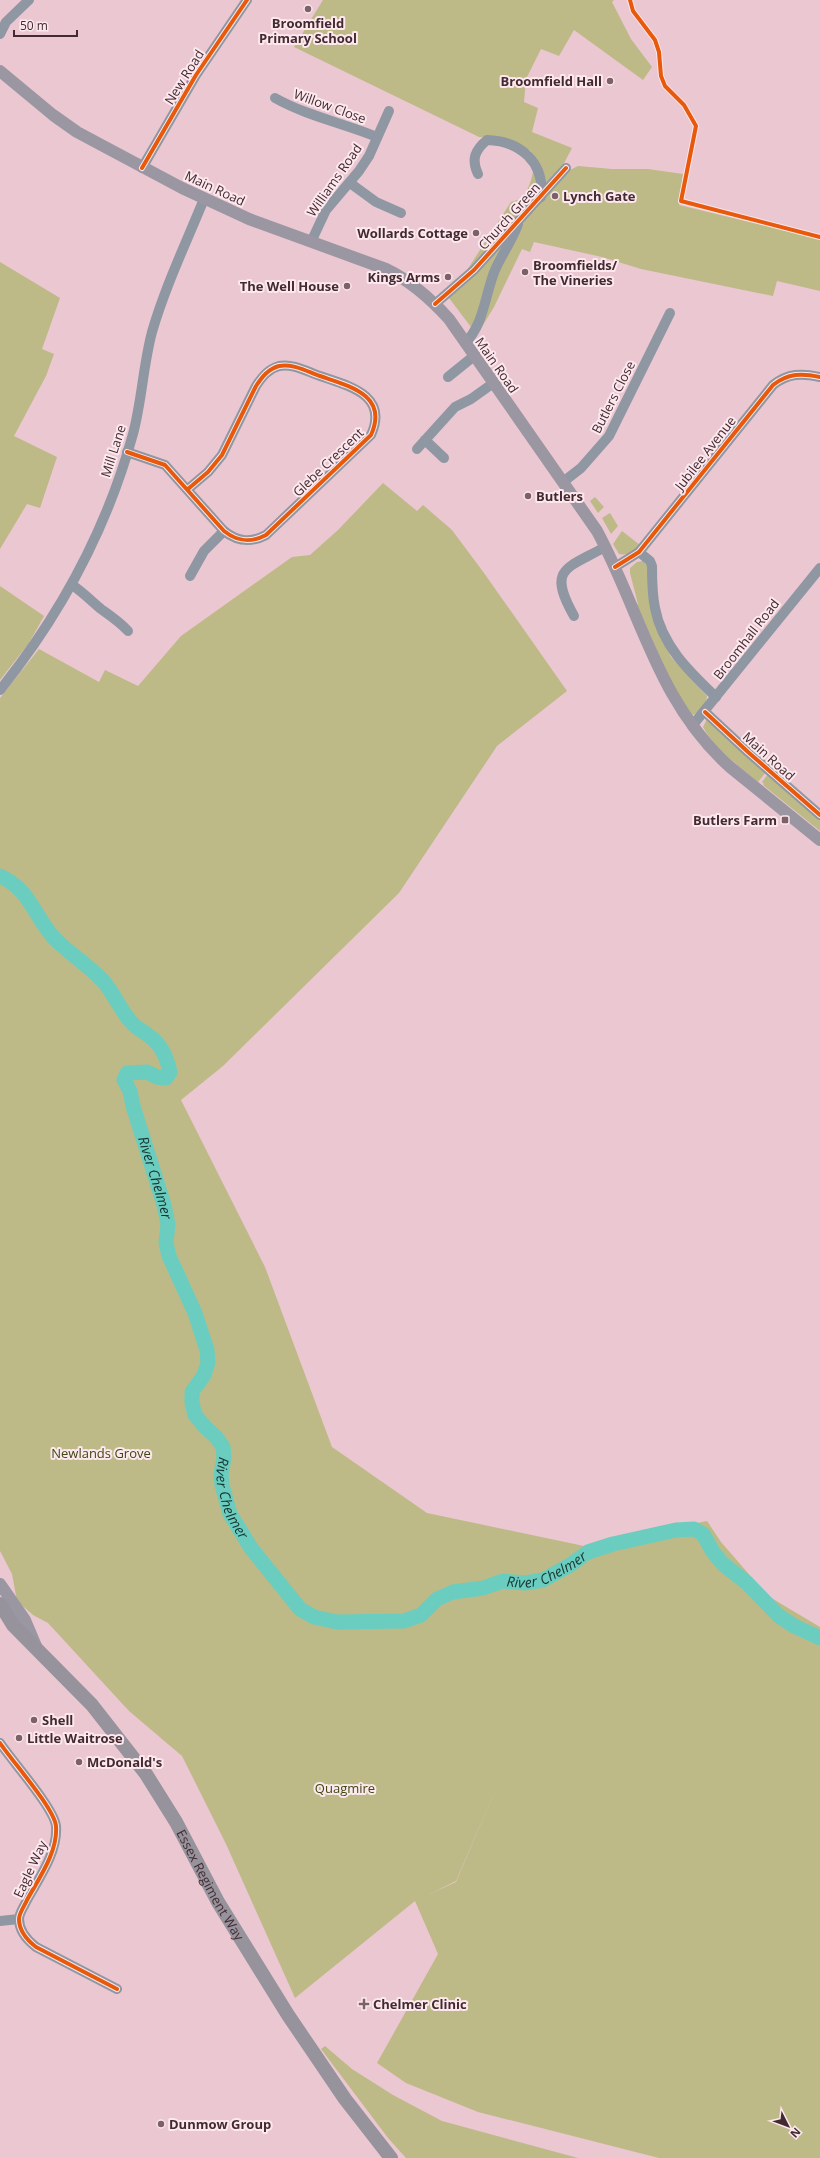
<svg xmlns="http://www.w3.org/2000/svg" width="820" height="2158" font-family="'Open Sans',sans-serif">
<rect width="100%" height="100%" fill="#eac7d1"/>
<g fill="#beba87" fill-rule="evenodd">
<path d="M323,0H614L612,2L631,39L652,67L643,80L574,30L559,56L541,49L526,79L524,102L538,108L532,132L572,148L561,169L566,172L578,166L612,169H648L683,174L679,205L820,239V291L777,281L773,296L641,269L602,257L534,242L530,252L522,249L494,307L477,335L449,298L511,202L523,198C531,184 537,167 531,151L501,138L479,137L294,47Z"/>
<polygon points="0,262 60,298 42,349 54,354 46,376 14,436 57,457 40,508 27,504 0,549"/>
<path d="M383,483L417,511L423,505L452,530L484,573L567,691L497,746L399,893L223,1066L181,1100L265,1267L332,1447L427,1513L584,1546L707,1521L721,1542L768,1596L820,1627V2158H659L478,2112L406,2083L377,2063L438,1954L415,1901L295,1998L226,1844L182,1756L129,1711L48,1623L33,1615L17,1601L12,1574L0,1551V698L39,649L99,682L105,670L138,686L181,636L292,557L310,555L338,530ZM500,1779L456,1882L430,1894L456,1881Z"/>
<polygon points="595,497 604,507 598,513 590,501"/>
<polygon points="610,513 618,526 611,534 602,518"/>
<path d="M622,531L640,545C635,551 627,556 619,554L613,544Z"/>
<path d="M643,561L647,566L655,622L671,657L707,696C707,703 699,713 692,715L673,687L637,605L638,604L630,573V568L637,562Z"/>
<polygon points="0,586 44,616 29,643 0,680"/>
<path d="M707,719L766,772L758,782C739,766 715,749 703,727Z"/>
<polygon points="768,774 820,818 820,831 763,785 764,784 762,782"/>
<polygon points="325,2046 352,2069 393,2095 442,2121 578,2158 406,2158 388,2138 321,2049"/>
</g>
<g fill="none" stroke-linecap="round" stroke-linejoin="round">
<path stroke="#6acdc0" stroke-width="15" id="s1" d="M0,876C31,890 34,917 55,939C70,954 88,965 103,981C115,994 121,1013 134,1025C139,1030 145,1032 149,1036C161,1044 167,1058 170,1072L166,1078L157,1077L147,1072L127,1073L124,1080L130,1091L133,1106L164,1205L168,1224L166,1243L169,1256L195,1313L207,1350L208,1363L204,1375L192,1392V1403L195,1415L205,1427L216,1437L223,1447L224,1458L221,1474L222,1485L230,1514L251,1548L300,1609L314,1617L337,1622L404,1621L421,1615L437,1599L453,1592L483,1588L503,1581L525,1583L543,1580L570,1565L588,1552L613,1544L676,1530L694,1529L703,1534L713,1552L723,1564L747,1583L779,1616L794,1626L820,1638"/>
<g stroke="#8e97a2" stroke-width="10">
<polyline points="0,34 6,22 29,0"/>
<path d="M275,98C307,116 343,123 377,137"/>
<polyline points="142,168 196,75 247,0"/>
<path d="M478,174C471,159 475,150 487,140C520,141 545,162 541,197"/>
<polyline points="350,183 376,202 401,213"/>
<polyline points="311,242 326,210 359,171 369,156 389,111"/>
<polyline points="435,304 474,270 566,168"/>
<path d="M465,343C484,325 485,294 495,270C502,254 512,241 518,224"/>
<polyline points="448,377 474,356"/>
<polyline points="425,440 444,458"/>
<polyline points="417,449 455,407 471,399 492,384"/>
<path d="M127,452L165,465L224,531C238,542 251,543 266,535L371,435C389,395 349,386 320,376C308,372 293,363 279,366C268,369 262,377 256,386L222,455L208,472L188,489"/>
<polyline points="563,482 581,468 609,436 670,313"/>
<path d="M639,552L650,561L652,566C652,580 652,594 655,608C662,646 690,672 716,697"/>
<path d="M615,567L639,552L773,385C788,373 802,373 820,377"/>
<polyline points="190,576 204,551 224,531"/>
<path d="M72,585C83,592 91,601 101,609C111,616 120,622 128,631"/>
<path d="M574,616C547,568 566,569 605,547"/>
<path d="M0,690C61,614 107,528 133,434C142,400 143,366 152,332C165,287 186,243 204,199"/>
<polyline points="705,712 748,752 820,815"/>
<polyline points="692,726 820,568"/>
<path d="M0,1743C12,1761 54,1808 56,1826C58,1852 39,1878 27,1900C25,1905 19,1913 19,1919C19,1931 27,1940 36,1947L117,1989"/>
<polyline points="0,1921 19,1919"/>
</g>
<g stroke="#9a97a2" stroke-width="12">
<path d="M0,71L53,115L77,132L182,188L249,219L386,269C411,281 431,299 449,319L597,531C641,612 657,702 730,767L820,840"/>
<polyline points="0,1584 25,1620 36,1646"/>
</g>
<path stroke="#96939d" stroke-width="14" id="s2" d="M0,1604L13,1625L92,1705L146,1774L176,1822L218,1902L288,2015L345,2099L391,2158"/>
<g stroke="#fce8ed" stroke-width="6">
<g id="cycleway">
<polyline points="630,0 633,11 655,40 659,52 661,76 665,86 684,105 696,126 681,201 820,237"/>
<polyline points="142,168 196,75 247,0"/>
<polyline points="435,304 474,270 566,168"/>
<path d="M127,452L165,465L224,531C238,542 251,543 266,535L371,435C389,395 349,386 320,376C308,372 293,363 279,366C268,369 262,377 256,386L222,455L208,472L188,489"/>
<path d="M615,567L639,552L773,385C788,373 802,373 820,377"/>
<polyline points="705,712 748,752 820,815"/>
<path d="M0,1743C12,1761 54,1808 56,1826C58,1852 39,1878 27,1900C25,1905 19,1913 19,1919C19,1931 27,1940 36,1947L117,1989"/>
</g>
</g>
<use href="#cycleway" stroke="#e8590c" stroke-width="4"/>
</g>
<g fill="#7d616a" stroke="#fce8ed" stroke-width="1.5">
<circle cx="308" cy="9" r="4"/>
<circle cx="610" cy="81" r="4"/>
<circle cx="555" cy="196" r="4"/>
<circle cx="476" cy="233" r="4"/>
<circle cx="525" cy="272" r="4"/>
<circle cx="448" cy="277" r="4"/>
<circle cx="347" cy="286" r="4"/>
<circle cx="528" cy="496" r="4"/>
<rect x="781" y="816" width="8" height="8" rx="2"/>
<circle cx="34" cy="1720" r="4"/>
<circle cx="19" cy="1738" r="4"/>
<circle cx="79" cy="1762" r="4"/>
<path d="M362 1998h4v4h4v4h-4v4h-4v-4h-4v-4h4z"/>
<circle cx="161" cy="2124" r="4"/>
</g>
<g text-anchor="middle" stroke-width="4" stroke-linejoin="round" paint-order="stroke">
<g font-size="13" font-weight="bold" fill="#432a32" stroke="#fce8ed" text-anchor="start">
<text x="308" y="28" text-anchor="middle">Broomfield<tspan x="308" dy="15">Primary School</tspan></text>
<text x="602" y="86" text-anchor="end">Broomfield Hall</text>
<text x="563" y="201">Lynch Gate</text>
<text x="468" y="238" text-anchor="end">Wollards Cottage</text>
<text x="533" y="270">Broomfields/<tspan x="533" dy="15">The Vineries</tspan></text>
<text x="440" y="282" text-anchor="end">Kings Arms</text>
<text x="339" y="291" text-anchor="end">The Well House</text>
<text x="536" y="501">Butlers</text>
<text x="777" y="825" text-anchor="end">Butlers Farm</text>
<text x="42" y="1725">Shell</text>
<text x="27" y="1743">Little Waitrose</text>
<text x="87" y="1767">McDonald's</text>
<text x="373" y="2009">Chelmer Clinic</text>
<text x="169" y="2129">Dunmow Group</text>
</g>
<g font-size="13" fill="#432a32" stroke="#fce8ed">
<text transform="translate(184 77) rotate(-58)" y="5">New Road</text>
<text transform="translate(330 106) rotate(20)" y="5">Willow Close</text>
<text transform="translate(334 180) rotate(-55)" y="5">Williams Road</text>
<text transform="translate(215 188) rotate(25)" y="5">Main Road</text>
<text transform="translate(509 216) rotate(-48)" y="5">Church Green</text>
<text transform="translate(497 365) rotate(55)" y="5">Main Road</text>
<text transform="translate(613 397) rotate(-63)" y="5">Butlers Close</text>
<text transform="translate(113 451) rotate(-72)" y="5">Mill Lane</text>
<text transform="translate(705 453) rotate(-52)" y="5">Jubilee Avenue</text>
<text transform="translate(328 462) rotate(-44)" y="5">Glebe Crescent</text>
<text transform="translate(746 639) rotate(-52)" y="5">Broomhall Road</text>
<text transform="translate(769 756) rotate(42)" y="5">Main Road</text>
<text transform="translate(30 1869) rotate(-65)" y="5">Eagle Way</text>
<text dy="5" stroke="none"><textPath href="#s2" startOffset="353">Essex Regiment Way</textPath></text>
</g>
<g font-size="13" fill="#3c4711" stroke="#fce8ed">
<text x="101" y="1458">Newlands Grove</text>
<text x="345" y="1793">Quagmire</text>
</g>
<g font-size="14" font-style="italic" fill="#16342f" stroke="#fce8ed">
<text dy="5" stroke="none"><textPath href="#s1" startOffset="422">River Chelmer</textPath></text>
<text dy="5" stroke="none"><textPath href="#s1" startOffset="770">River Chelmer</textPath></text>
<text dy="5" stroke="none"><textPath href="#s1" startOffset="1166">River Chelmer</textPath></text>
</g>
</g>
<g transform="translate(788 2126) rotate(132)" stroke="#fce8ed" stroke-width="3" paint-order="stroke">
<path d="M0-3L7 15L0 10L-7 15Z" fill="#432a32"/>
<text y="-6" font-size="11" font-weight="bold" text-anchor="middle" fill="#432a32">N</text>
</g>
<path d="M14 30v6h63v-6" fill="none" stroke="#432a32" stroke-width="2"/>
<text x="20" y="30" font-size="12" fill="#432a32" stroke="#fce8ed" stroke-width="3" paint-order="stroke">50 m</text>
</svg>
